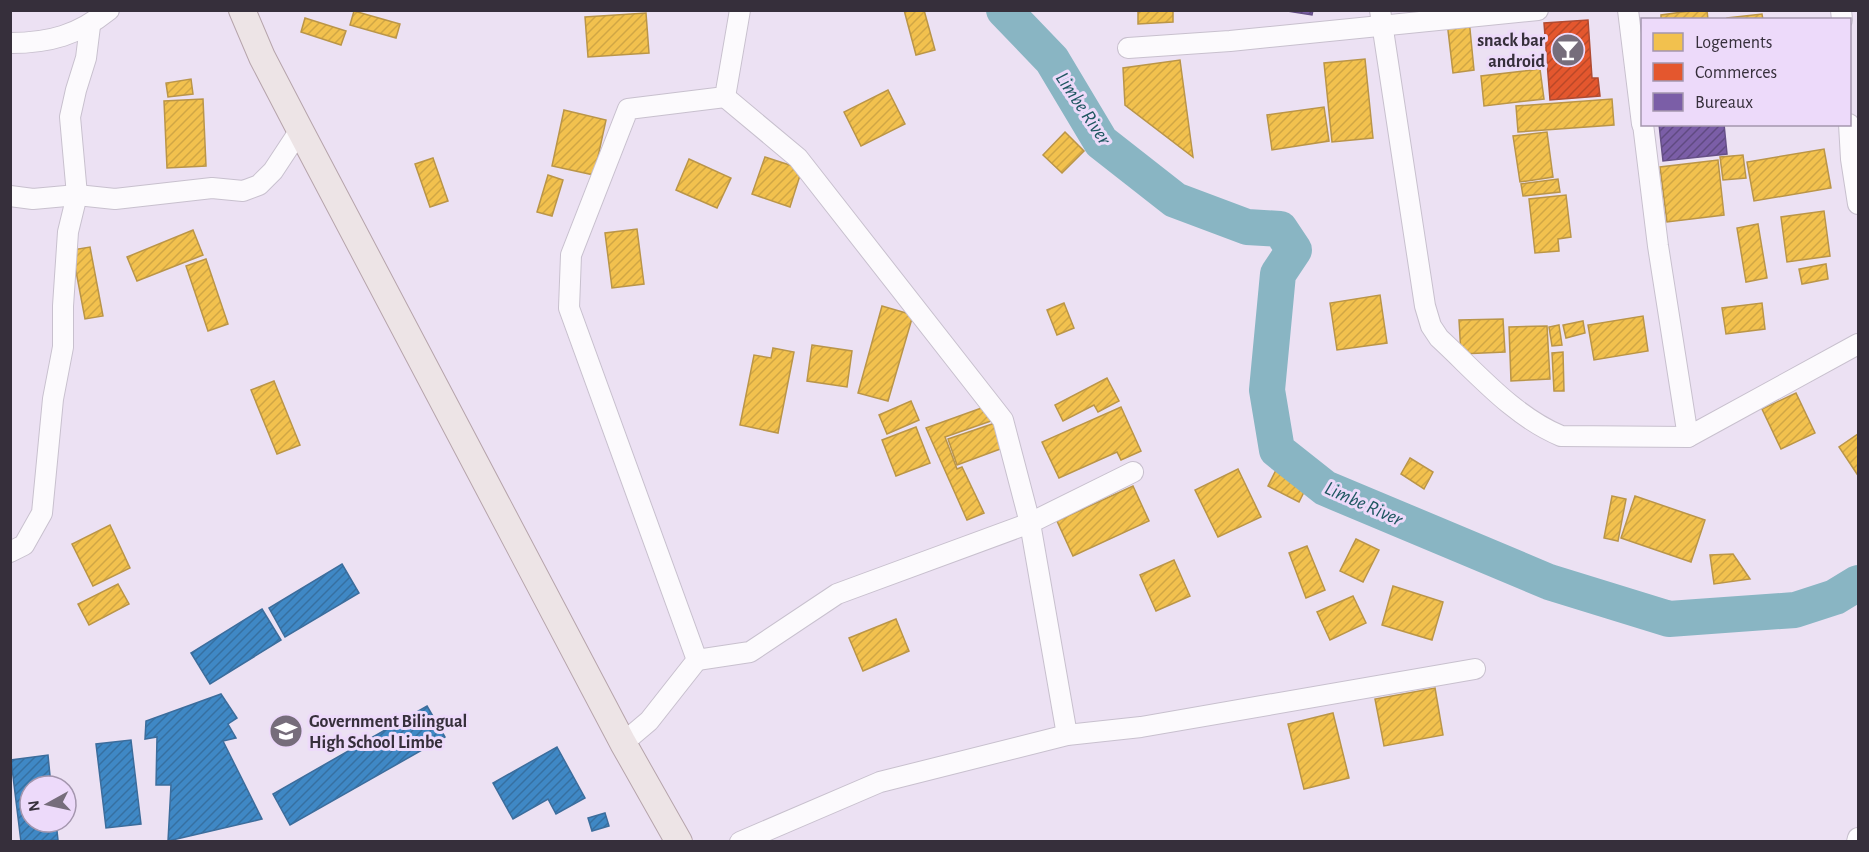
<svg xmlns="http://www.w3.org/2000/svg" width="1869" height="852" font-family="'Alegreya Sans',sans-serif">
<defs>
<pattern id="homes-hatch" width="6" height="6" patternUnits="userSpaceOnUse" patternTransform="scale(1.5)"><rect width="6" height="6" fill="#f2c14e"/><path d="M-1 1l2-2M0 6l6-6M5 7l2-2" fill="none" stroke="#d0a645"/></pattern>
<pattern id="shops-hatch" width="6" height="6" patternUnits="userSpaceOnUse" patternTransform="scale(1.5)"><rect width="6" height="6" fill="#e4572e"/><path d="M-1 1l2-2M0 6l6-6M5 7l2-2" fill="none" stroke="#ba4828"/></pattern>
<pattern id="offices-hatch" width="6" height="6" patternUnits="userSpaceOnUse" patternTransform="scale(1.5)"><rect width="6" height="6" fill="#7b5ea7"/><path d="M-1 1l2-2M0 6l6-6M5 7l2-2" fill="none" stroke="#604a82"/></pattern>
<pattern id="schools-hatch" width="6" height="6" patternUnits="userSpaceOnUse" patternTransform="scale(1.5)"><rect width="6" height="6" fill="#3f88c5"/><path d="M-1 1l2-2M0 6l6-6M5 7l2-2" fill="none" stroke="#3670a1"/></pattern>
</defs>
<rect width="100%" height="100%" fill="#ece1f3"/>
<g fill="url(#homes-hatch)" stroke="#ba9548" stroke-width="1.5">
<polygon points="904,10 924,10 935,50 916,55"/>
<polygon points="1138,10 1173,10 1173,22 1138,24"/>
<polygon points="1697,10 1707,10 1708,20 1661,20 1661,15"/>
<polygon points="354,11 400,24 396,38 350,25"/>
<polygon points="646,13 649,53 588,57 585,17"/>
<polygon points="1762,14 1763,20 1727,20 1727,18"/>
<polygon points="305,18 346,31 341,45 301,32"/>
<polygon points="1469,19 1474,70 1453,73 1447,22"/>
<polygon points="1365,59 1373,138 1332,142 1324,63"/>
<polygon points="1180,60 1193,157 1125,105 1123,68"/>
<polygon points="1540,69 1544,99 1484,106 1481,76"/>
<polygon points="191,79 193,94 168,97 166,83"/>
<polygon points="888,90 905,124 861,146 844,112"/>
<polygon points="203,99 206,166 167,168 164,101"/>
<polygon points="1612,99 1614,125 1518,132 1516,106"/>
<polygon points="1324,107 1329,141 1272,150 1267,115"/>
<polygon points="564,110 606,120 594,175 552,166"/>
<polygon points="1065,132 1084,151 1062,173 1043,155"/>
<polygon points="1547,132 1553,177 1520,182 1513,136"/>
<polygon points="1824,149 1831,188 1754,201 1747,162"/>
<polygon points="1743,155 1746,178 1723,180 1720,157"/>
<polygon points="765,157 802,169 790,207 752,194"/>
<polygon points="433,158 448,201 430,207 415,164"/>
<polygon points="689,159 731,178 717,208 676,190"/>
<polygon points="1718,160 1724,215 1667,222 1660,167"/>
<polygon points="548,175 563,180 552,216 537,212"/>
<polygon points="1558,179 1560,192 1523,196 1521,184"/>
<polygon points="1566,195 1571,237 1558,239 1559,251 1535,253 1529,199"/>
<polygon points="1824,211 1830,256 1787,262 1781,217"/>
<polygon points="1758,224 1767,278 1746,282 1737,228"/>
<polygon points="637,229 644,284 612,288 605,233"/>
<polygon points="193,230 203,255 137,281 127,257"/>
<polygon points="90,247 103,316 85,319 72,250"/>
<polygon points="206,259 228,324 208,331 186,266"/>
<polygon points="1826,264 1828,279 1802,284 1799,269"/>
<polygon points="1380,295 1387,343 1337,350 1330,303"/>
<polygon points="1064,303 1074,328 1057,335 1047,310"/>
<polygon points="1762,303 1765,329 1726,334 1722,308"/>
<polygon points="882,306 913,315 888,401 858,393"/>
<polygon points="1643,316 1648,351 1594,360 1588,325"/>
<polygon points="1503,319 1505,352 1461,354 1459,320"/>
<polygon points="1583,321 1585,333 1566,338 1563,325"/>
<polygon points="1559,325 1562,345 1552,346 1549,327"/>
<polygon points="1547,326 1550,379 1511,381 1509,327"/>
<polygon points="812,345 852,351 847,387 807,381"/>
<polygon points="773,348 794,352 778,433 740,425 754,355 771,358"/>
<polygon points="1563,352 1564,391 1554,391 1552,353"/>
<polygon points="1107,378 1119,401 1098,412 1094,405 1063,421 1055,405"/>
<polygon points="274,381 300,445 277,454 251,390"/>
<polygon points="1796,393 1815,433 1781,449 1762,409"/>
<polygon points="911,401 919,420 887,434 879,415"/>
<polygon points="987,406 991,421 945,437 957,469 962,467 984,513 967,520 926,428"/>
<polygon points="1121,407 1141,451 1121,460 1117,452 1059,478 1042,442"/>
<polygon points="995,423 1003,448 957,465 948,439"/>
<polygon points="916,427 930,463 896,476 882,440"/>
<polygon points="1858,434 1858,473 1857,474 1839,447"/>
<polygon points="1410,458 1433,472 1424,489 1401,474"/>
<polygon points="1278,466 1309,482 1299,502 1268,486"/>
<polygon points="1238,469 1261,517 1218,537 1195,490"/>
<polygon points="1133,486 1149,521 1073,556 1057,521"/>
<polygon points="1612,496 1626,499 1618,541 1604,538"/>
<polygon points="1635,496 1705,520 1691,562 1621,538"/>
<polygon points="110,525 130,568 93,586 72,544"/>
<polygon points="1356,539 1379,550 1363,582 1340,571"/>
<polygon points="1307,546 1325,590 1306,598 1289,553"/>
<polygon points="1733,554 1750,579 1714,584 1710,555"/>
<polygon points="1174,560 1190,596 1156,611 1140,575"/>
<polygon points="118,584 129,604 89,625 78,604"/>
<polygon points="1393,586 1443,602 1432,640 1382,625"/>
<polygon points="1353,596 1366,623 1330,640 1317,612"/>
<polygon points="896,619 909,651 863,671 849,638"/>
<polygon points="1435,688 1443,735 1384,746 1375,699"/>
<polygon points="1333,713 1349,778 1304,789 1288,724"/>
</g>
<polygon fill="url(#shops-hatch)" stroke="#b04b32" stroke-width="1.5" points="1588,20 1592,78 1598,78 1600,96 1550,100 1544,23"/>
<g fill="url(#offices-hatch)" stroke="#665087" stroke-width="1.5">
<polygon points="1281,10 1313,10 1312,15"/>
<polygon points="1659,124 1724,124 1727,154 1663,161"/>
</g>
<g fill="url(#schools-hatch)" stroke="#3c6d9c" stroke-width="1.5">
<polygon points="342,564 359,593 285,637 269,608"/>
<polygon points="262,609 281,640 210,684 191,653"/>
<polygon points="221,694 237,718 228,724 236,738 223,741 262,819 168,841 171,785 156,785 157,737 145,739 146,721"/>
<polygon points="427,706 445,737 290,825 273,794"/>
<polygon points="131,740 141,824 106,828 96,744"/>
<polygon points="557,747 585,798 556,814 548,799 513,819 493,783"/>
<polygon points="48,755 51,786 30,786 30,822 56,822 58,840 21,842 11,760"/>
<polygon points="605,813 609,826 592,831 588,818"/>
</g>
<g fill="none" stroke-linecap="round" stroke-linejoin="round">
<polyline stroke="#89b5c3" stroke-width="36" points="1004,10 1052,60 1101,142 1175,200 1247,227 1280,229 1294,250 1278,274 1267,390 1277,450 1325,488 1549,582 1669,619 1795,610 1835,597 1858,583"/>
<g stroke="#c8c0ce" stroke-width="22">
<g id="minor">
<path d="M1380,10L1425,306L1431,326L1439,338C1477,373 1513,416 1561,436L1688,437"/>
<polyline points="1628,10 1642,124"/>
<polyline points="1841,10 1842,20"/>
<path d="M10,43C50,43 78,35 109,10"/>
<polyline points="1128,48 1230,41 1538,10"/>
<polyline points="1643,124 1658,246 1688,437 1858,344"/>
<polyline points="1849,124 1851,159 1858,204"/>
<polyline points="10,196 33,199 77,195 115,199 212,188 243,191 259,185 273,171 300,130"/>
<polyline points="10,552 24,545 42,513 53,399 63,347 63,306 68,232 77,195 70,117 76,90 86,58 90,26"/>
<polyline points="697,660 750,652 837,594 1030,523 1003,420 798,158 725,97"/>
<polyline points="1067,735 1030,523 1133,472"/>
<polyline points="623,743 649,721 697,660 569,308 571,255 628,109 725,97 740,10"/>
<polyline points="740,842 880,782 1067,735 1141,727 1475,669"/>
<polyline points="1857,842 1858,838"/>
</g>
</g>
<g stroke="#b6a4ab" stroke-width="28">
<polyline id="major" points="242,10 262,57 300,130 623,743 679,842"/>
</g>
<use href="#minor" stroke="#fcfafd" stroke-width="20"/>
<use href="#major" stroke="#ede4e6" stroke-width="26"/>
</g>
<defs>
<g id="bar-disc" transform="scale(1.725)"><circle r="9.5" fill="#766d7b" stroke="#eddafa"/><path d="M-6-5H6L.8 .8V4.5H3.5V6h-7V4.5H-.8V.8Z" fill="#fff"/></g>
<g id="school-disc" transform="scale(1.725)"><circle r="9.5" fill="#766d7b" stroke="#eddafa"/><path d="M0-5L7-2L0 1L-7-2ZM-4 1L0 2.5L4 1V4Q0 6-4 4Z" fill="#fff"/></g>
</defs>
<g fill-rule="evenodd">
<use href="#bar-disc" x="1568" y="50"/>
<use href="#school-disc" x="286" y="731"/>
</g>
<g text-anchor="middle" stroke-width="6" stroke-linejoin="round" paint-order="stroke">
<g font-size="18" font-weight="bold" fill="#362f3b" stroke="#eddafa" text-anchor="end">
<text x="1545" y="46">snack bar<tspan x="1545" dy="21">android</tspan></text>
<text x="309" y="727" text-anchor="start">Government Bilingual<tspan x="309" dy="21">High School Limbe</tspan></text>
</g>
<g font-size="20" font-style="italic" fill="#1d5660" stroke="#eddafa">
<text transform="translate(1084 108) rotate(56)" y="7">Limbe River</text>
<text transform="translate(1364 503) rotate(24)" y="7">Limbe River</text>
</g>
</g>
<rect width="1869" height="852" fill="none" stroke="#362f3b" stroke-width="24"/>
<rect x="1641" y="18" width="210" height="108" fill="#eddafa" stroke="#a496ae" stroke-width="1.5"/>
<rect x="1653" y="33" width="30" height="18" fill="#f2c14e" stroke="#a496ae" stroke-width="1.5"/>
<text x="1695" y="48" font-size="18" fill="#362f3b">Logements</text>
<rect x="1653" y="63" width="30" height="18" fill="#e4572e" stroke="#a496ae" stroke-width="1.5"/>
<text x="1695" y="78" font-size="18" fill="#362f3b">Commerces</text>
<rect x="1653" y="93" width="30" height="18" fill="#7b5ea7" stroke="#a496ae" stroke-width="1.5"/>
<text x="1695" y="108" font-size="18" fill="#362f3b">Bureaux</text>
<g transform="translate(48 804) rotate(262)"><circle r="28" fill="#eddafa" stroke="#a496ae" stroke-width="1.5"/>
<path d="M0-4.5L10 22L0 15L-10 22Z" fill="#766d7b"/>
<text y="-9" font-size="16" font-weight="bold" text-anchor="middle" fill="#362f3b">N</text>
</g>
</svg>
